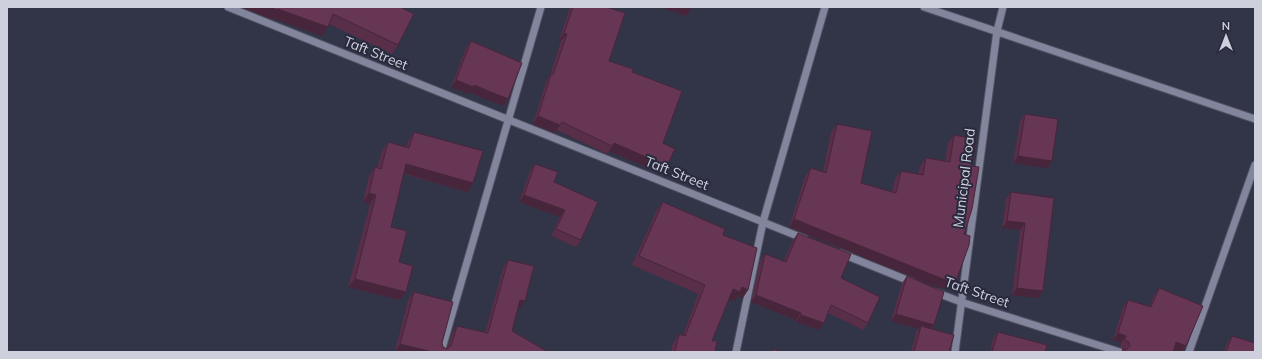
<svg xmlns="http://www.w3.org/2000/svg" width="1262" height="359" font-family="Mulish,sans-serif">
<rect width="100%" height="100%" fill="#323448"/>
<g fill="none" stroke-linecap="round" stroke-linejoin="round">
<g stroke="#505162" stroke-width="9">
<g id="minor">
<polyline points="228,7 805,239"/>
<polyline points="924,7 1255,119"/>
<polyline points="840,253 912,282"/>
<polyline points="935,292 961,302 1120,352"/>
<polyline points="441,352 541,7"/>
<polyline points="736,352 763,222 825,7"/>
<polyline points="955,352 997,31 1003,7"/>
<polyline points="1189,352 1255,165"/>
</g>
</g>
<use href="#minor" stroke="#82859c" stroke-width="7"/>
</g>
<g fill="#582e48">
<polygon points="241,7 400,7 398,45 392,54 329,24 322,36 272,18 271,19"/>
<polygon points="570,7 606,7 609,61 632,72 663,143 662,174 609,151 607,154 557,130 555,133 533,124 546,82 550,75 561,41 559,41"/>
<polygon points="471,41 503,106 469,92 468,94 451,87 466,48"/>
<polygon points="1025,114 1052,161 1047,168 1013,163 1020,121"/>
<polygon points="837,124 861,183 892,192 895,179 901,171 918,174 920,166 926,158 945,161 948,143 954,135 971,166 964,234 950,290 943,287 942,289 789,227 805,176 811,168 823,172 831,132"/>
<polygon points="414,132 473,183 467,192 404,174 391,227 399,262 406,292 400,300 348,287 370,204 363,202 369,176 375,167 377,168 382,151 388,142 406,147 408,141"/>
<polygon points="535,164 554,182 581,240 576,247 551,236 560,217 519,202 530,171"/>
<polygon points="1011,192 1054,198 1043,291 1038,298 1012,295 1020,230 1002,228 1006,199"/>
<polygon points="663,202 723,235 748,290 742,299 737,296 734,301 729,299 712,341 715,352 671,352 673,343 679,334 683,335 698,294 632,265 657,210"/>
<polygon points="798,233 841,278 868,323 863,330 828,313 824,323 819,330 796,322 796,320 751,302 760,261 765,254 784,261 793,240"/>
<polygon points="508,260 525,301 519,309 518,309 512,331 548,352 397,352 395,351 408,300 414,292 442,343 443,347 447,349 452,334 457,326 485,333 503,268"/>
<polygon points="907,276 934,325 932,329 949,352 911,352 916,332 919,329 891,321 902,283"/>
<polygon points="1159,288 1186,346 1182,352 1178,352 1174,350 1173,352 1121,352 1123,349 1124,350 1120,347 1121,343 1113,340 1123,307 1128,300 1150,306 1154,295"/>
<polygon points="998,332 1045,352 990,352 993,339"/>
<polygon points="1232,336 1255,352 1224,352 1227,343"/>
</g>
<g fill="#47263b">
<polygon points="241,7 270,7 278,9 328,27 322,36 272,18 271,19"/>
<polygon points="660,7 692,7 686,16"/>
<polygon points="564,33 567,34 561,41 559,41"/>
<polygon points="456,80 474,85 508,99 503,106 469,92 468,94 451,87"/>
<polygon points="538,116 560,125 555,133 533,124"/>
<polygon points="614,143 667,166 662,174 609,151"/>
<polygon points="1018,156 1052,161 1047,168 1013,163"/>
<polygon points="406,164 473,183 467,192 400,172"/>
<polygon points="369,193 376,195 370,204 363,202"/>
<polygon points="524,195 565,210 560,217 519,202"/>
<polygon points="794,219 948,279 956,281 950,290 943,287 942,289 789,227"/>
<polygon points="1007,221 1025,223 1020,230 1002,228"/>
<polygon points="355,279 406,292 400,300 348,287"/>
<polygon points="742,287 748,290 742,299 737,296 734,301 726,298 733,289"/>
<polygon points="1017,288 1043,291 1038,298 1012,295"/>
<polygon points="756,295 801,313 796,320 751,302"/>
<polygon points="520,300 525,301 519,309 515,308"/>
<polygon points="896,314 934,325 929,332 921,326 919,329 891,321"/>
<polygon points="801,315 824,323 819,330 796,322"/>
<polygon points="1118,333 1126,336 1121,343 1113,340"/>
<polygon points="1176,342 1186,346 1182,352 1178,352 1171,349"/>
<polygon points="400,344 433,352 397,352 395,351"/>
</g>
<g fill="#663654" stroke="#47263b">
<polygon points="270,7 400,7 414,14 398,45 333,14 328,27 278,9 277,10"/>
<polygon points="573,7 606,7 625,13 609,61 633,69 632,72 682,91 663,143 675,149 667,166 614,143 612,146 562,122 560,125 538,116 551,74 553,75 567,34 564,33"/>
<polygon points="471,41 522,63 508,99 474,85 473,87 456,80"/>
<polygon points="1025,114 1058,119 1052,161 1018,156"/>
<polygon points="837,124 872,131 861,183 896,193 901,171 923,175 926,158 950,162 954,135 976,139 971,166 979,167 972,209 964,234 970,236 969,245 956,281 948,279 948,281 794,219 811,168 826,173"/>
<polygon points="414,132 483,151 473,183 406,164 391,227 407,231 399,262 413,266 406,292 355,279 376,195 369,193 375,167 381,169 388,142 409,148"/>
<polygon points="535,164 558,172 554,182 598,202 581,240 556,229 565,210 524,195"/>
<polygon points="1011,192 1054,198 1043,291 1017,288 1025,223 1007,221"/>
<polygon points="663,202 725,229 723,235 757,248 748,290 742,287 740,292 733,289 712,341 717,341 715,352 675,352 679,334 685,336 705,285 639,256"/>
<polygon points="798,233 851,254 841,278 880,297 868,323 831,305 824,323 801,315 801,313 756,295 765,254 786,262"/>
<polygon points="508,260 534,266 525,301 520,300 512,331 548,352 433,352 400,344 414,292 453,302 442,343 443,347 447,349 451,346 457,326 488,333"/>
<polygon points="907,276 944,292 934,325 896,314"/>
<polygon points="1159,288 1203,306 1186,346 1176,342 1173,352 1122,352 1123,349 1126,350 1130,346 1129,342 1125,340 1126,336 1118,333 1128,300 1151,307"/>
<polygon points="921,326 954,335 949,352 914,352"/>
<polygon points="998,332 1047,345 1045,352 992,352"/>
<polygon points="1232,336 1255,343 1255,352 1226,352"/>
<polygon points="773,349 784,352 773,352"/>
</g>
<g text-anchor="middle" stroke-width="4" stroke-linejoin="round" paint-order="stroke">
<g font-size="14" fill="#cfd0dd" stroke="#292a3d">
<text transform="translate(376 53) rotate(22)" y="5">Taft Street</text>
<text transform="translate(677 173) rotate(22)" y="5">Taft Street</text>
<text transform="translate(964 178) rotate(-83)" y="5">Municipal Road</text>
<text transform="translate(977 292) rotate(19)" y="5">Taft Street</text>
</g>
</g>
<rect width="1262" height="359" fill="none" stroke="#cfd0dd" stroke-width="16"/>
<g transform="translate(1226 36)" stroke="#292a3d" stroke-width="3" paint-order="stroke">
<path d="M0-3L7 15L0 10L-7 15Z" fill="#cfd0dd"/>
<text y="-6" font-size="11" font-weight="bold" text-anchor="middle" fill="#cfd0dd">N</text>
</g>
</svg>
